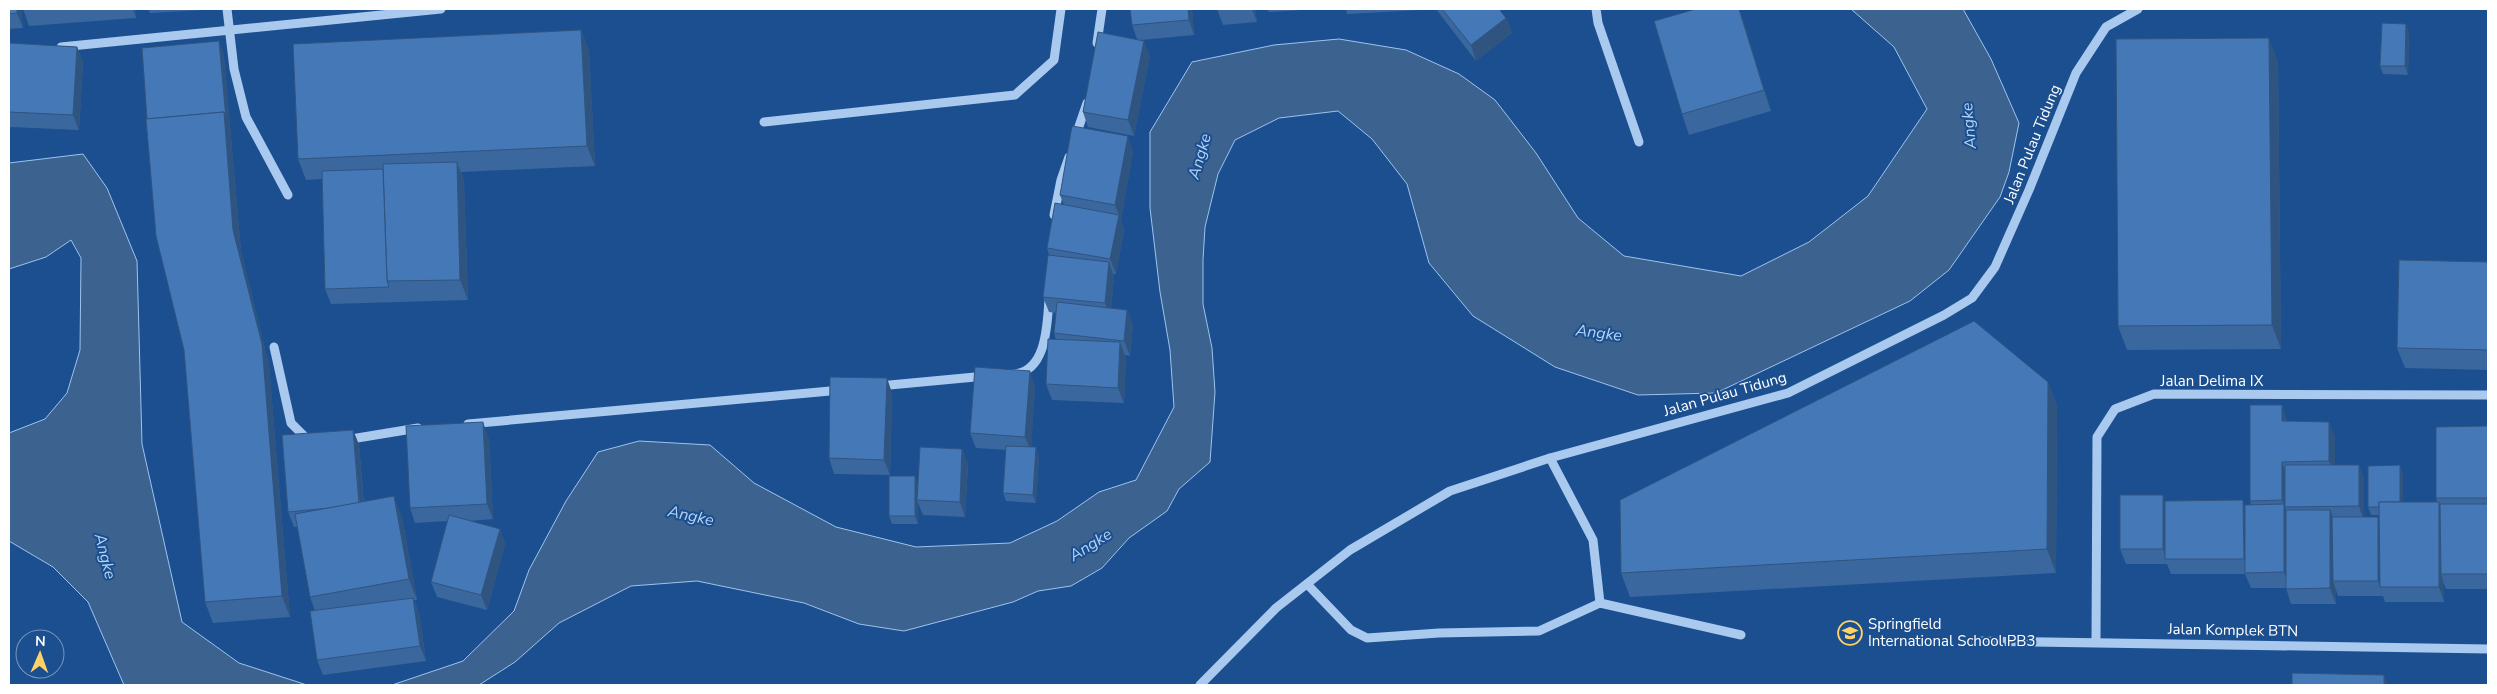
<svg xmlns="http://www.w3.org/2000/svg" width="2497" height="694" font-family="'Nunito Sans',sans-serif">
<rect width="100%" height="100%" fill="#1b4f8f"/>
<g fill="#3c6290" stroke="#9cc4f0">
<polygon points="1851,9 1963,9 1991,59 2019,123 2009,172 2000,197 1949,270 1910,301 1716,393 1638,395 1555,367 1473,316 1429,263 1407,184 1372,139 1338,111 1279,118 1235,140 1218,174 1205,227 1203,260 1203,304 1212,348 1215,392 1210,462 1179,489 1167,511 1129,538 1102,568 1071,586 1038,591 1013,602 904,631 859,624 804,603 697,581 631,586 559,623 515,662 479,685 392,685 463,661 514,611 529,570 566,501 598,452 639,441 710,445 754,483 836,527 916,547 1010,543 1057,521 1099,492 1136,480 1174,407 1170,350 1160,292 1150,208 1150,132 1192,62 1274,45 1339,39 1406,50 1459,74 1495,100 1536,153 1578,218 1624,256 1741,276 1809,242 1868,196 1927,109 1894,47"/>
<polygon points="83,154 107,188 137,261 142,444 182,622 239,663 307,685 124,685 88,602 53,567 9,541 9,433 45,419 67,393 80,350 81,258 71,240 46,257 9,269 9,163"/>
</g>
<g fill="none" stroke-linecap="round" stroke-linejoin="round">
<g stroke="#a9c9ee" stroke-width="9">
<polyline points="227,9 234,69 246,117 288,195"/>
<polyline points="1596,9 1598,23 1639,142"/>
<polyline points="1097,43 1102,9"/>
<polyline points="61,47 441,9"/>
<polyline points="764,122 1015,95 1054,60 1061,9"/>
<polyline points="1075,138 1087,103"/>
<polyline points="1054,215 1061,180 1069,157"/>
<polyline points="274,347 291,423 308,440 312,440"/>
<path d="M1014,374C1047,371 1047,324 1049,300"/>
<polyline points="879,386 986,376"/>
<polyline points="468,424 841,390"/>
<polyline points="345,440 418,428"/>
<polyline points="1550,458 1593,540 1600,603 1741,635"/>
<polyline points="1307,584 1351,630 1367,638 1439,633 1539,631 1600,603"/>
<polyline points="1976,641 2488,649"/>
<polyline points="2096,641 2097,437 2115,409 2154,394 2488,395"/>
<polyline points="1200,685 1276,608 1350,550 1450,491 1550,458 1788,393 1944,315 1972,298 1995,267 2029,190 2076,73 2106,27 2138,9"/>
</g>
</g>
<g fill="#3a679d">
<polygon points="9,9 21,9 23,28 9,29"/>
<polygon points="23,9 136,9 136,18 29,26"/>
<polygon points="148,9 203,9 203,10 150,13"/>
<polygon points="1130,9 1192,9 1194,35 1141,40 1150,56 1134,136 1088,127 1083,112 1137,39 1132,25"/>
<polygon points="1217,9 1255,9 1257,22 1223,25"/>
<polygon points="1267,9 1319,9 1269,12"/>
<polygon points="1346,9 1420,9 1420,10 1347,14"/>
<polygon points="1436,9 1499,9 1506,18 1512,33 1476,61"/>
<polygon points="1696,9 1739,9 1771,111 1689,135 1682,114"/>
<polygon points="581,30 589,51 595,166 461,172 464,182 468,300 331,304 325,289 322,179 306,180 298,159"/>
<polygon points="2409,32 2408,75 2383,74 2380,66"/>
<polygon points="219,41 224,57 241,251 269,365 290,617 213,623 205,602 184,350 147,119"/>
<polygon points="9,43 77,47 83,62 79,130 10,127 9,122"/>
<polygon points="2278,62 2281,349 2127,350 2118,326"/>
<polygon points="1133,151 1121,220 1124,230 1116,274 1113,274 1114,277 1111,308 1127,310 1133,325 1130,356 1125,355 1126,358 1124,403 1052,400 1046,384 1056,340 1054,333 1056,313 1049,312 1043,297 1049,255 1047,248 1064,205 1060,195"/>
<polygon points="2488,262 2488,370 2405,368 2397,348"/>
<polygon points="2048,382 2057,406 2056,573 1630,597 1621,573"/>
<polygon points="1035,386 1031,447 1039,456 1036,503 1006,501 1003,493 1006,450 976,448 970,433"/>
<polygon points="892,393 890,475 834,474 829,458"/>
<polygon points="2282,405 2287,421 2329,422 2335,437 2335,465 2359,465 2364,480 2364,517 2378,517 2379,521 2379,515 2371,515 2368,507 2403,474 2403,502 2437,502 2436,498 2488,426 2488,589 2446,589 2444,584 2444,602 2385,602 2383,596 2338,596 2336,590 2336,604 2291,604 2286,588 2251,588 2245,574 2171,574 2167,564 2126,564 2120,549 2165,501 2243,500 2245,507 2251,505 2250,501"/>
<polygon points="353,430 359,445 364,502 402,517 417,600 414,600 419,613 426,661 323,675 317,660 315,611 310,597 297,527 294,527 288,512"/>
<polygon points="489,438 493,519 469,521 500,529 505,544 487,610 437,597 431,582 448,521 415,523 410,508"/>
<polygon points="962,449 968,465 965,517 923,515 918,503 918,524 892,524 889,516 918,484"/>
</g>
<g fill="#305480">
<polygon points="17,9 21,9 23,28 17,13"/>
<polygon points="133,9 136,9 136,18"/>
<polygon points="1188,9 1192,9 1194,35 1189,20"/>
<polygon points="1252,9 1255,9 1257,22"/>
<polygon points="1739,9 1743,18 1771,111 1764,90"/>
<polygon points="1506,18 1512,33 1476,61 1471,45"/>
<polygon points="2406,24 2409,32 2408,75 2405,66"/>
<polygon points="581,30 589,51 595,166 587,146"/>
<polygon points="2269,38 2278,62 2281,349 2272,325"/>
<polygon points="219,41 224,57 241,251 269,365 290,617 282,596 233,230"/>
<polygon points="1144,41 1150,56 1134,136 1128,120"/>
<polygon points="77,47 83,62 79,130 73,115"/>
<polygon points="1128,136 1133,151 1121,220 1124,230 1116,274 1110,259 1119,215 1115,205"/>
<polygon points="457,162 464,182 468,300 460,280"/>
<polygon points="1109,262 1114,277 1110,319 1105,303"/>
<polygon points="1127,310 1133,325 1130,356 1124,341"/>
<polygon points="1120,342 1126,358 1124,403 1118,388"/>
<polygon points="1030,371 1035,386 1031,452 1025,437"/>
<polygon points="887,378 892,393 890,475 884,460"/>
<polygon points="2048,382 2057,406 2056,573 2047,549"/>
<polygon points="2282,405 2287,420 2288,437 2282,421"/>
<polygon points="483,422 489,438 493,519 487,504"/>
<polygon points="2329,422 2335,437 2335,477 2329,461"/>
<polygon points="353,430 359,445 365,520 360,505"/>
<polygon points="1036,447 1039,456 1036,503 1033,495"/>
<polygon points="962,449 968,465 965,517 960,502"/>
<polygon points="2282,462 2287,477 2285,507 2289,520 2289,588 2284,572 2284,506 2282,500"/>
<polygon points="2359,465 2364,480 2364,522 2359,506"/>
<polygon points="2400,465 2403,474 2403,515 2400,507"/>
<polygon points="915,476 918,484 917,500 918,503 918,524 915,516"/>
<polygon points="2163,495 2168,511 2166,559 2163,549"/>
<polygon points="394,496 402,517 417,600 409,579"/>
<polygon points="2243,500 2248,516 2249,574 2244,559"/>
<polygon points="2439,502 2445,518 2441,574 2444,584 2444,602 2439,587"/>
<polygon points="2330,510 2336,525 2333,581 2336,590 2336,604 2330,588"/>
<polygon points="2378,517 2384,533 2380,587 2378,581"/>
<polygon points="500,529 505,544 487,610 481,595"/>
<polygon points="413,598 419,613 426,661 420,646"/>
<polygon points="2384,675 2388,685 2384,685"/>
</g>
<g fill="#4478b7" stroke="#305480">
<polygon points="9,9 17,9 17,13 9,14"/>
<polygon points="1130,9 1188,9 1189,20 1132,25"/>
<polygon points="1442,9 1499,9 1506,18 1471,45"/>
<polygon points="1696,9 1739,9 1764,90 1682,114 1654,21"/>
<polygon points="2382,23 2406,24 2405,66 2380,66"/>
<polygon points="581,30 587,146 298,159 293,44"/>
<polygon points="1098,32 1144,41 1128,120 1083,112"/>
<polygon points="2269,38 2272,325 2118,326 2116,39"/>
<polygon points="219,41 226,118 224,112 147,119 142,48"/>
<polygon points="9,43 77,47 73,115 9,112"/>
<polygon points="224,112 233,230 262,344 282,596 205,602 184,350 156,236 146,119"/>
<polygon points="1072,126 1128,136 1115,205 1060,195"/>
<polygon points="457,162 460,280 387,281 383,164"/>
<polygon points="383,169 387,281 389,287 325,289 322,171"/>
<polygon points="1055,203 1119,215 1110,259 1047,248"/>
<polygon points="1048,255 1109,262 1105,303 1043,297"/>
<polygon points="2399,260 2488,262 2488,350 2397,348"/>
<polygon points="1057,302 1127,310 1124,341 1054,333"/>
<polygon points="1974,321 2048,382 2047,549 1621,573 1620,500"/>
<polygon points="1048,339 1120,342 1118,388 1046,384"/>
<polygon points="975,367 1030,371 1025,437 970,433"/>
<polygon points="830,377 887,378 884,460 829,458"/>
<polygon points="2250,405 2282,405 2282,421 2329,422 2329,461 2282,462 2282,500 2250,501"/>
<polygon points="483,422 487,504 410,508 406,426"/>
<polygon points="2488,426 2488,498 2436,498 2436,427"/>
<polygon points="353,430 359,503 330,508 288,512 282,435"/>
<polygon points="1006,446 1036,447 1033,495 1003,493"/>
<polygon points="920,447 962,449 960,502 917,500"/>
<polygon points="2285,465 2359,465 2359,506 2285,507"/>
<polygon points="2400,465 2400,502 2379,502 2379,507 2368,507 2368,466"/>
<rect x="889" y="476" width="26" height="40"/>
<rect x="2120" y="495" width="43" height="54"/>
<polygon points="394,496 409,579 310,597 295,514"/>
<polygon points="2243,500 2244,559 2165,559 2165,501"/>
<polygon points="2379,502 2439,502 2439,587 2380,587"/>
<polygon points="2284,504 2284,572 2245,573 2245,505"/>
<polygon points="2440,504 2488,504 2488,574 2441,574"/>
<polygon points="2286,510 2330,510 2330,588 2286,589"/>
<polygon points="449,515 500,529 481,595 431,582"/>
<polygon points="2332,517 2378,517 2378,581 2333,581"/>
<polygon points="413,598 420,646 317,660 310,611"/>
<polygon points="2292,673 2384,675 2384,685 2292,685"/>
</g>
<defs>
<g id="school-ring" transform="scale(1.25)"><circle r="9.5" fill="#1b4f8f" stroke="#ffd166" stroke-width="1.5"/><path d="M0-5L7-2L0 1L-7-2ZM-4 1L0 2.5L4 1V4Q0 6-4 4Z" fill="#ffd166"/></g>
</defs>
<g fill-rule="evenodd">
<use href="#school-ring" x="1850" y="633"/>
</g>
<g text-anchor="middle" stroke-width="4" stroke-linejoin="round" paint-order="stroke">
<g font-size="15" fill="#fff" stroke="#1b4f8f">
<text transform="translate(2032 144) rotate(-68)" y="5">Jalan Pulau Tidung</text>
<text x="2212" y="386">Jalan Delima IX</text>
<text transform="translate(1725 394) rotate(-16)" y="5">Jalan Pulau Tidung</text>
<text transform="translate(2233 630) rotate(1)" y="5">Jalan Komplek BTN</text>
</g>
<g font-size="15" fill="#fff" stroke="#1b4f8f" text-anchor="start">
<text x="1868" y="629">Springfield<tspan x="1868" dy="17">International School PB3</tspan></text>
</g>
<g font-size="16" font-style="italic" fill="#b5d3f5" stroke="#1b4f8f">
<text transform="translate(1968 126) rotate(-95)" y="6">Angke</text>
<text transform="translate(1199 156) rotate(-74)" y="6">Angke</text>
<text transform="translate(1599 332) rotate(7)" y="6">Angke</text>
<text transform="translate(691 515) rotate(12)" y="6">Angke</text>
<text transform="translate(1090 544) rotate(-32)" y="6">Angke</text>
<text transform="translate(106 556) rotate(76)" y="6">Angke</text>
</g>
</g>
<rect width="2497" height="694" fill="none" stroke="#ffffff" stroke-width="20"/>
<g transform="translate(40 654) rotate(2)"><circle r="24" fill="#1b4f8f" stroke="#7695bc"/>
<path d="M0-4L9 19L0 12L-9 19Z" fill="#ffd166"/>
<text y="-8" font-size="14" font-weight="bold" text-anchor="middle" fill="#ffffff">N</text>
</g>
</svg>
